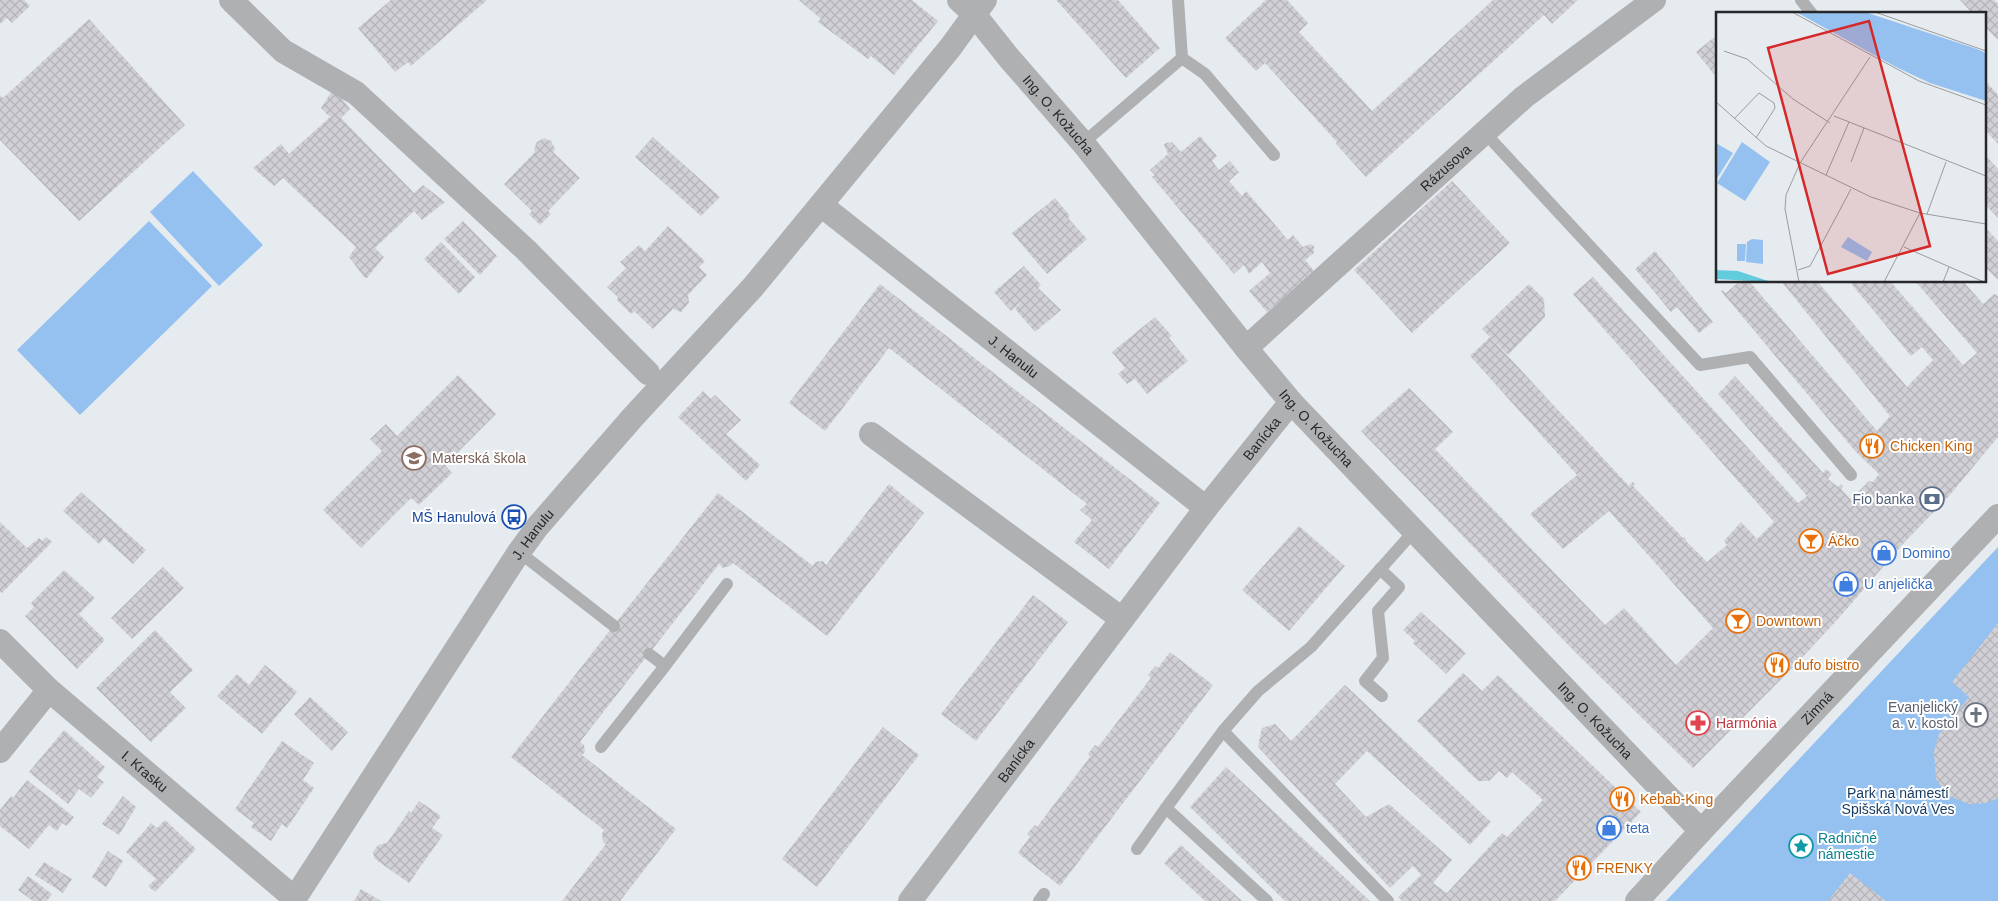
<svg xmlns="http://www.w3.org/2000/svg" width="1998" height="901" font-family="Arial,sans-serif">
<defs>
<pattern id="building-cross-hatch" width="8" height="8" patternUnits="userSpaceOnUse" patternTransform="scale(1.25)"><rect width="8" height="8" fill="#d1d0d6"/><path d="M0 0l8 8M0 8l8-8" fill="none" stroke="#b3b3b8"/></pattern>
</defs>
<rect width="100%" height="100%" fill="#e6ebf0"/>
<g fill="#95c1f1">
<polygon points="193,171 263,245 219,286 150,212"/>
<polygon points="149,221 212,286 80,415 17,350"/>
<polygon points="1998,547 1998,901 1666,901"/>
</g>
<g fill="url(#building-cross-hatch)">
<polygon points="0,0 24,0 30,6 12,23 7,18 0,24"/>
<polygon points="391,0 487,0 411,66 408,62 395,72 358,28"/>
<polygon points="799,0 912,0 938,21 894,75 871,56 868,59 818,22 821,19"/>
<polygon points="1056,0 1118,0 1160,48 1126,78"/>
<polygon points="1266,0 1287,0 1308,23 1299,32 1372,111 1493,0 1578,0 1552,24 1544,15 1366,177 1336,144 1337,142 1265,63 1256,71 1225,38"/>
<polygon points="1960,0 1994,0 1998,4 1998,40 1984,26 1984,14 1973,14"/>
<polygon points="89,19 185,125 79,221 0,140 0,95 3,98"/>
<polygon points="1717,35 1717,72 1714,74 1696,52"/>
<polygon points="1984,79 1998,95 1998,144 1984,129"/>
<polygon points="334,88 350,109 341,118 414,193 423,185 445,202 422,220 414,211 375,248 384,257 367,278 365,278 349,257 356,247 283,178 274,186 253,168 281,144 289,154 330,117 321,108"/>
<polygon points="1200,136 1217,156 1212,161 1219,170 1230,161 1239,172 1229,181 1242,196 1246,191 1288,240 1293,235 1303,247 1310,244 1314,246 1314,253 1305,260 1315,272 1267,312 1249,291 1270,273 1262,262 1249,274 1244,265 1234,274 1152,177 1155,175 1150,170 1168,154 1164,145 1166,143 1172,142 1181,152"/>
<polygon points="653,137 720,197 701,216 635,157"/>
<polygon points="544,138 551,141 555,149 553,152 580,178 548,211 551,214 540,225 529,214 532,211 504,184 535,152 534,149 537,142"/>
<polygon points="1984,154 1998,169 1998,218 1984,203"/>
<polygon points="1452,181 1510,243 1412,333 1354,270"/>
<polygon points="1055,198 1070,216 1068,218 1087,239 1047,274 1012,233"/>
<polygon points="463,221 497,256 480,275 444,239"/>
<polygon points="668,226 705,261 699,267 707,275 688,295 689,303 681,312 673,309 653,329 634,311 631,314 617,300 618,297 607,287 626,268 620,262 639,245 645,251"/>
<polygon points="1984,226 1998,241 1998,280 1984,266"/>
<polygon points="441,242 475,277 459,294 424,259"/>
<polygon points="1655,251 1713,322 1699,333 1677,307 1671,312 1635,269"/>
<polygon points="1024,266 1041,285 1038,288 1061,310 1035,332 1015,309 1022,301 1011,311 994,292"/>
<polygon points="1593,277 1798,503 1807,496 1718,394 1735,376 1823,473 1826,469 1832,474 1828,479 1838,487 1841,484 1843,486 1841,489 1853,502 1861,493 1859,491 1869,481 1873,482 1879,474 1855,451 1721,291 1723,290 1726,293 1740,281 1749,281 1877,431 1890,416 1781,281 1817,281 1907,387 1933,360 1922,347 1911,356 1849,281 1890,281 1963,365 1977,353 1915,281 1963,281 1983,304 1994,294 1998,296 1998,437 1949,496 1901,546 1838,619 1798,662 1693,768 1576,653 1361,431 1409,388 1453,432 1435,449 1605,625 1624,608 1676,665 1713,628 1609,511 1563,549 1530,514 1577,475 1470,356 1490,337 1629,486 1632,482 1635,484 1633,486 1683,538 1685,537 1686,541 1707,562 1727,545 1724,541 1741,522 1757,539 1774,522 1573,294"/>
<polygon points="880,284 1160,503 1109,569 1074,542 1092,520 1080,510 1087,504 889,348 825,431 789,403"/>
<polygon points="1529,284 1544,299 1545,317 1508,355 1482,329"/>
<polygon points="1155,317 1172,336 1169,338 1188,361 1147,394 1135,379 1127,384 1118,374 1125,368 1112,352"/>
<polygon points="458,375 496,414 445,465 452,473 419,505 411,498 361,548 323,510 382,451 370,439 386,424 397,436"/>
<polygon points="703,391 711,399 715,395 741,420 726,434 760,465 746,481 678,417"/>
<polygon points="889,484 924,513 827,636 733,563 730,566 723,568 719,564 580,742 584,745 585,752 582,755 676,829 620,901 562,901 606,844 603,842 602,834 604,830 511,757 625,611 718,493 813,566 815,562 823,561 826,565"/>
<polygon points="81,492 146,550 133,564 104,538 99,544 63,511"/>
<polygon points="0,522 27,548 39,538 42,541 46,537 52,542 2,593 0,591"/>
<polygon points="1299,526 1345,566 1289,631 1242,590"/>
<polygon points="163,567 184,588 132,639 111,618"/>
<polygon points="64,570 95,598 79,614 105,640 77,669 25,616 34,607 31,603"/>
<polygon points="1033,595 1068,622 976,741 941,714"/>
<polygon points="1421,612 1466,653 1446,674 1413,643 1415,641 1403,630"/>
<polygon points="1998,623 1998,798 1986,803 1969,804 1947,795 1936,779 1934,752 1939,734 1969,697 1952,682"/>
<polygon points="155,630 193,670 170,692 186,708 151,742 96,688"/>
<polygon points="1170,652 1213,685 1060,886 1018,853 1030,837 1027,834 1035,825 1037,827 1090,757 1088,754 1095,745 1098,747 1151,678 1148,675 1155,666 1158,668"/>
<polygon points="265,665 297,692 262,734 217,696 237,674 249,685"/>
<polygon points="1463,673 1482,691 1498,675 1641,812 1555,901 1402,901 1398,897 1421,875 1413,866 1390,888 1258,747 1262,728 1275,724 1291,741 1345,685 1491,822 1470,845 1367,751 1335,784 1366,817 1389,804 1452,860 1433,883 1447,893 1502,833 1507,837 1543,800 1512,772 1507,778 1499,771 1489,781 1478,781 1417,721"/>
<polygon points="310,697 348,732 332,751 294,714"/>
<polygon points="883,727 919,755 817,887 782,859"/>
<polygon points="64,730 105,767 97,777 104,782 91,798 79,789 68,804 29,772"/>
<polygon points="282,741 314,763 303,780 314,788 287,828 282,824 271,841 251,827 254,823 235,809"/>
<polygon points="1226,767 1370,901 1285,901 1190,807"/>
<polygon points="27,780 74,817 67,826 62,823 57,831 49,825 29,849 0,826 0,810 11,796 13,798"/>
<polygon points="123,796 136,807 119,835 102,824"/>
<polygon points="419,801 441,816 432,828 443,835 409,883 375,859 373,852 378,845 387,843 409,811 411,813"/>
<polygon points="165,820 196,849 155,892 148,886 156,879 126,852 151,823 157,828"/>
<polygon points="1181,845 1242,901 1205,901 1164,863"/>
<polygon points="108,851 123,861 106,887 92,877"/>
<polygon points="44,862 72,879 63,893 35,875"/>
<polygon points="1850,873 1886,901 1828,901"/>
<polygon points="28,876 52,894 47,901 33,901 18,890"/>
<polygon points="361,889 381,901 354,901"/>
</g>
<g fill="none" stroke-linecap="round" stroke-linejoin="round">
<g stroke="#afb0b2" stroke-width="12">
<polyline points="1178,0 1182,58"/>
<polyline points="1801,0 1812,14"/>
<polyline points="1485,133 1700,365 1750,357 1851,475"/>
<polyline points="1083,143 1182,58 1205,74 1274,155"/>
<polyline points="519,552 614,626"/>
<polyline points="1380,569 1399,587 1378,611 1383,658 1365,681 1382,696"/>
<polyline points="649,654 665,666 727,584"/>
<polyline points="1223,731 1388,901"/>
<polyline points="601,747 665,666"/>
<polyline points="1166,808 1267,901"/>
<polyline points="1137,849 1166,808 1223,731 1258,691 1311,647 1415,530"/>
<polyline points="1039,901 1044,894"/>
</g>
<g stroke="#afb0b2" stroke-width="24">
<polyline points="231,0 283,51 356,93 526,250 648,373"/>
<path id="s1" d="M959,0L974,14L1009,58L1083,143L1246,348L1291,402L1701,831"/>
<path id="s2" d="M821,205L1206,508"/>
<path id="s3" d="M1246,348L1524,97L1654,0"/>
<polyline points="871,434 1122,619"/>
<path id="s4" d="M0,641L49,690L294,898"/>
<polyline points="0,751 49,690"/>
<path id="s5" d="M293,901L519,552L538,526L633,417L753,287L950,48L985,0"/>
<path id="s6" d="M910,901L1206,508L1291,402"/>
<path id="s7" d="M1637,901L1701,831L1998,516"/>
</g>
</g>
<defs>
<g id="restaurant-ring" transform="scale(1.25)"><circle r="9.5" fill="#fff" stroke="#e8710a" stroke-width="1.5"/><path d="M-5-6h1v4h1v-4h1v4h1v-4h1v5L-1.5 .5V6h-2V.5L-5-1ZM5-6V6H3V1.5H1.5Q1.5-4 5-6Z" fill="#e8710a"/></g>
<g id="school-ring" transform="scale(1.25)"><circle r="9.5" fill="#fff" stroke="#8d6e63" stroke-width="1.5"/><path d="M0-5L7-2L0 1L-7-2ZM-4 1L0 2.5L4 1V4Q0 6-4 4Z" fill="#8d6e63"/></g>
<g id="bank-ring" transform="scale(1.25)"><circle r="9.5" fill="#fff" stroke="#5c6f8a" stroke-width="1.5"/><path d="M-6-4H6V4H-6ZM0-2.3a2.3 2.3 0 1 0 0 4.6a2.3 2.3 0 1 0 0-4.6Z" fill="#5c6f8a"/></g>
<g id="bus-ring" transform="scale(1.25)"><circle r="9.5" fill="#fff" stroke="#1a4fb4" stroke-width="1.5"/><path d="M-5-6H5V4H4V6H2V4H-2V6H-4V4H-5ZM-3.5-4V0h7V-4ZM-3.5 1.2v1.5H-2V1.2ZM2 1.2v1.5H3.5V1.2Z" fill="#1a4fb4"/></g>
<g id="bar-ring" transform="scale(1.25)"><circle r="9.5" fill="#fff" stroke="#e8710a" stroke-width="1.5"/><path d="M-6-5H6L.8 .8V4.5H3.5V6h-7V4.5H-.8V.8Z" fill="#e8710a"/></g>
<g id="shop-ring" transform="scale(1.25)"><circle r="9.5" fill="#fff" stroke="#3f7fe0" stroke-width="1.5"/><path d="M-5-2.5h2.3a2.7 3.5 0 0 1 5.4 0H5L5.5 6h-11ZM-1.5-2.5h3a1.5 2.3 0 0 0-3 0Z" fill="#3f7fe0"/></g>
<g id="church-ring" transform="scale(1.25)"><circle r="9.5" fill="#fff" stroke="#6b7280" stroke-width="1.5"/><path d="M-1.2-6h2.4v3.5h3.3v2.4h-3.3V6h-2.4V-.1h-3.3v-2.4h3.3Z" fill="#6b7280"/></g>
<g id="pharmacy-ring" transform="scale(1.25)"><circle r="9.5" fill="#fff" stroke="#e0444e" stroke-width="1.5"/><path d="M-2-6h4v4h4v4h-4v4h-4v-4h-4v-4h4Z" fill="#e0444e"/></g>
<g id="sight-ring" transform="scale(1.25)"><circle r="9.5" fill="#fff" stroke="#0f9aa8" stroke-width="1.5"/><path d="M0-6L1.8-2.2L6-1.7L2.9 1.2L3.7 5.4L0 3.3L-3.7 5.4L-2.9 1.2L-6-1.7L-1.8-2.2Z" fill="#0f9aa8"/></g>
</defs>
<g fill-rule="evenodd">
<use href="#restaurant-ring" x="1872" y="446"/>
<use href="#school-ring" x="414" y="458"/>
<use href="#bank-ring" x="1932" y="499"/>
<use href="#bus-ring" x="514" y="517"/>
<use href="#bar-ring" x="1811" y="541"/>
<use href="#shop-ring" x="1884" y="553"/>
<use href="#shop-ring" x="1846" y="584"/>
<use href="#bar-ring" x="1738" y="621"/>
<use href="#restaurant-ring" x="1777" y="665"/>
<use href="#church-ring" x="1976" y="715"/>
<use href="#pharmacy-ring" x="1698" y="723"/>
<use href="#restaurant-ring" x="1622" y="799"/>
<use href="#shop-ring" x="1609" y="828"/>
<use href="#sight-ring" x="1801" y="846"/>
<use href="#restaurant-ring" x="1579" y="868"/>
</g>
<g text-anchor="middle" stroke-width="4" stroke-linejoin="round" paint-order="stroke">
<g font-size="14" fill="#252729" stroke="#fff">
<text dy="5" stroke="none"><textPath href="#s1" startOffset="152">Ing. O. Kožucha</textPath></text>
<text dy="5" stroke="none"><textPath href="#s3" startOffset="269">Rázusova</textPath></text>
<text dy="5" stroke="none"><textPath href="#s2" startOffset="245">J. Hanulu</textPath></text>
<text dy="5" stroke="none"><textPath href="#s1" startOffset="558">Ing. O. Kožucha</textPath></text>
<text dy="5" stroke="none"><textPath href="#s6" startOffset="581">Banícka</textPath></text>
<text dy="5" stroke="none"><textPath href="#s5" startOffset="438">J. Hanulu</textPath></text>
<text dy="5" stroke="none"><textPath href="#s7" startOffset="264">Zimná</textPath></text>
<text dy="5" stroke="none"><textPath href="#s1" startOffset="962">Ing. O. Kožucha</textPath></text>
<text dy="5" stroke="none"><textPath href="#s6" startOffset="176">Banícka</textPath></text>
<text dy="5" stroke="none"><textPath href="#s4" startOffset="195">I. Krasku</textPath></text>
</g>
<g font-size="14" fill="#c56008" stroke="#fff" text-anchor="start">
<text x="1890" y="451">Chicken King</text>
<text x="1828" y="546">Áčko</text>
<text x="1756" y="626">Downtown</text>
<text x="1794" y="670">dufo bistro</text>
<text x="1640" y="804">Kebab-King</text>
<text x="1596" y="873">FRENKY</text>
</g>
<g font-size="14" fill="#785e54" stroke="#fff" text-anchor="start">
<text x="432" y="463">Materská škola</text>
</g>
<g font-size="14" fill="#4e5e75" stroke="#fff" text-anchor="end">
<text x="1914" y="504">Fio banka</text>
</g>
<g font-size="14" fill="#164399" stroke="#fff" text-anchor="end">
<text x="496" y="522">MŠ Hanulová</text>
</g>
<g font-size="14" fill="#366cbe" stroke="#fff" text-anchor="start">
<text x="1902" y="558">Domino</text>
<text x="1864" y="589">U anjelička</text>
<text x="1626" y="833">teta</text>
</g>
<g font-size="14" fill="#5b616d" stroke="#fff" text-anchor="end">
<text x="1958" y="712">Evanjelický<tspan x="1958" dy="16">a. v. kostol</tspan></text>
</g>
<g font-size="14" fill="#be3a42" stroke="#fff" text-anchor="start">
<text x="1716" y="728">Harmónia</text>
</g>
<g font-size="14" fill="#143a5f" stroke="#fff">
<text x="1898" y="798">Park na námestí<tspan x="1898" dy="16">Spišská Nová Ves</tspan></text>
</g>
<g font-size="14" fill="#0d838f" stroke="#fff" text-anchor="start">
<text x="1818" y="843">Radničné<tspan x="1818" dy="16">námestie</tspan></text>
</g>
</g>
<g transform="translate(1716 12)">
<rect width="270" height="270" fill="#e6ebf0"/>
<path d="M80,0H149L261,37L270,41V89L214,71L180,55ZM26,130L54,150L29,189L1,171ZM0,131L17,141L0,168ZM132,225L156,240L151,249L125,235ZM36,227L47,228V252L30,250L31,230ZM21,232H30L29,249H21Z" fill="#95c1f1"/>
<path d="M0,258L22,259L55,270L0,267Z" fill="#62cbdc"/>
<path fill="none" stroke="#999da0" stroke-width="1" d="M76,0L203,69L270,93M159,0L270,39M8,39L31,47L77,87L114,111M0,90L50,134L155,185L204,201L270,212M118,104L270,164M18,107L43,81L58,91L59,96L40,126M135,150L148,116M110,163L133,110M211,202L230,150M188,235L268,270M82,258L94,254L135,177M83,270L69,197L70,183L84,151L154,45M168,270L204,201M227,270L233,255"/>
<path fill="#d62828" fill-opacity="0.15" stroke="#d62828" stroke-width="2.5" d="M153,9L214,234L112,262L52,36Z"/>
<rect width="270" height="270" fill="none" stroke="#252729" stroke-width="2.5"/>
</g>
</svg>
